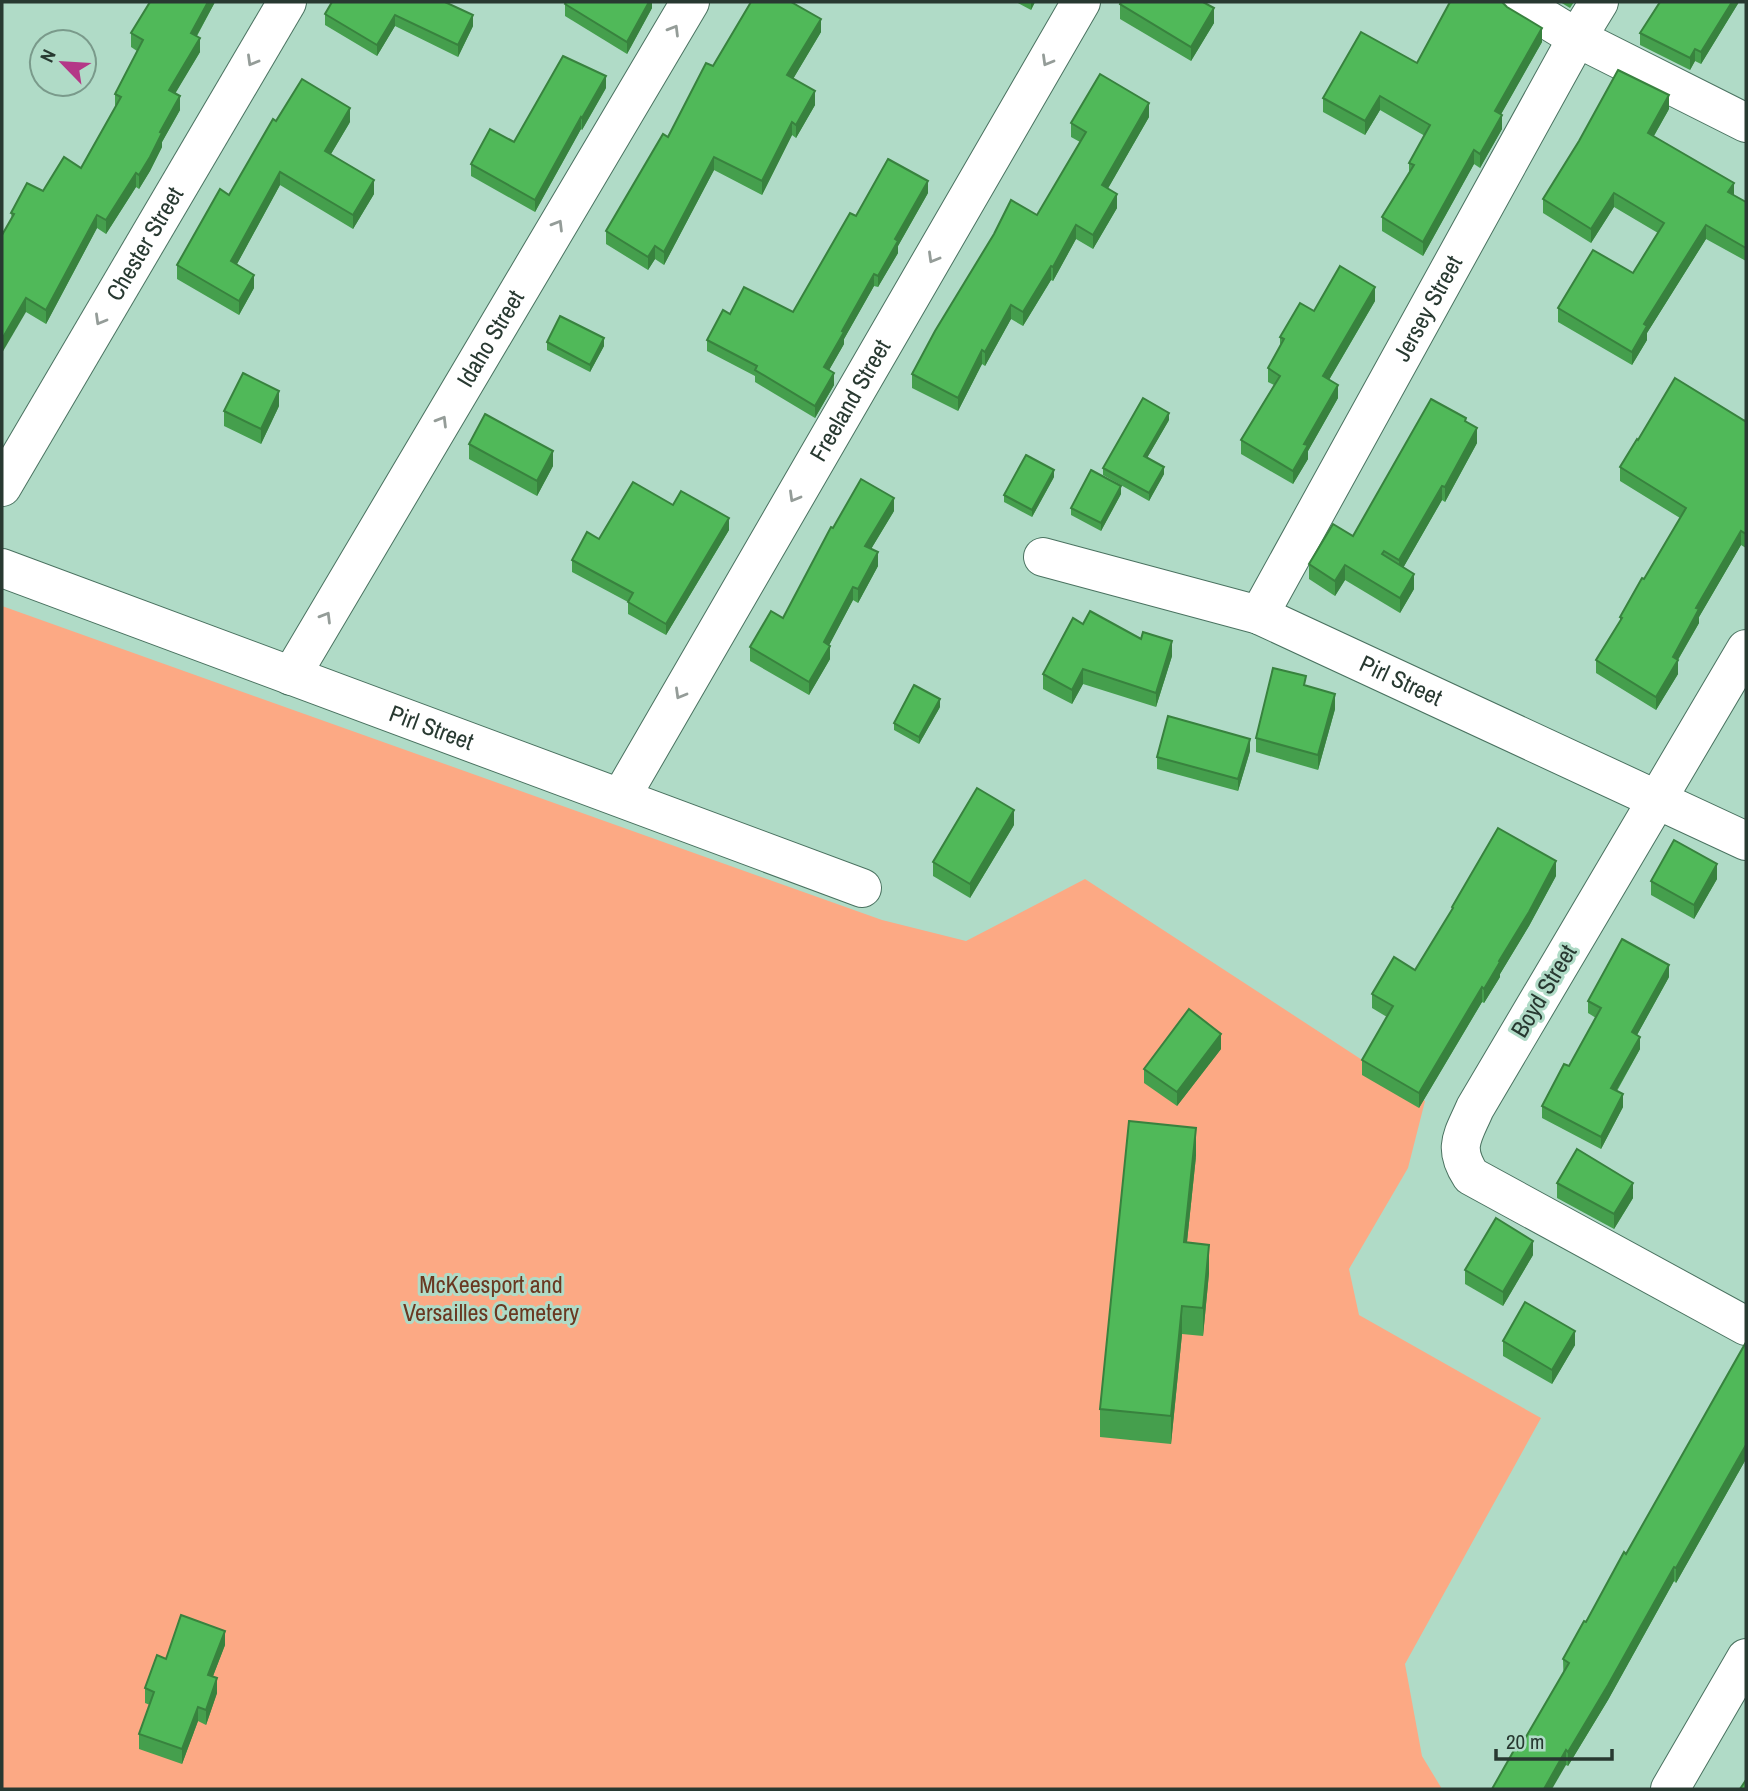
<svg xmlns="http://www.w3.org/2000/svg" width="1748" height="1791" font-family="'Archivo Narrow',sans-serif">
<rect width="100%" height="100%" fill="#b0dbc7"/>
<polygon fill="#fca984" points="2,606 882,920 966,941 1085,879 1425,1101 1408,1168 1349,1269 1359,1315 1541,1418 1405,1664 1422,1756 1442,1789 2,1789"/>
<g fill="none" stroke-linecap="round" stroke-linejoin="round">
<g stroke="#4a7260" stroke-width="40">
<g id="street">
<polyline points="1518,2 1577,38 1746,123"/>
<path id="s1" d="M2,487L287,2"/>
<path id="s2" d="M1043,557L1259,615L1746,841"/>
<path id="s3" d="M2,568L862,888"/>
<path id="s4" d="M1259,615L1577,38L1599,2"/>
<path d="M1746,649L1475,1108C1463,1136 1452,1147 1471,1176L1746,1326"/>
<path id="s5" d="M291,676L690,2"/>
<path id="s6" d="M621,797L1081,2"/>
</g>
</g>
<g stroke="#4a7260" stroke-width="40">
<polyline id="secondary" points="1670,1789 1746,1658"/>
</g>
<use href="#street" stroke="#fff" stroke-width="38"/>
<use href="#secondary" stroke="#fff" stroke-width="38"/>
</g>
<g fill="#459f4d">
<polygon points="215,2 197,36 200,52 175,93 180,110 162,142 162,147 150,171 139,189 136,187 106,234 97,228 46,324 26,312 11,213 43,191 81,168 115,108 115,94 137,51 131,47 131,33"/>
<polygon points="332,2 473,26 458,57 395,26 377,56 325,25 325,14"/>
<polygon points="652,2 652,8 627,54 565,16 565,4"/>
<polygon points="1016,2 1035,2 1031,10"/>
<polygon points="1560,2 1574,2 1570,8"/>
<polygon points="1660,2 1739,2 1701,64 1695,61 1690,70 1640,45 1640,33"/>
<polygon points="796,4 821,32 793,79 815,105 796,138 792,135 762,195 714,170 664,265 655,259 648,270 606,244 606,231 713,66"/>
<polygon points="1120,4 1214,23 1191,61 1120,19"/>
<polygon points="1542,42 1501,114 1502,129 1480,168 1474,164 1423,256 1382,231 1382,217 1409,173 1409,163 1425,136 1380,110 1365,135 1323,112 1323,98"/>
<polygon points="606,88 582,130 581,129 535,212 471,176 471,164 514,142"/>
<polygon points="1669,109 1654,136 1734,196 1746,202 1746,261 1706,239 1647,333 1647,340 1632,365 1558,322 1558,308 1633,273 1658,233 1614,207 1591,243 1543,213 1543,199"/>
<polygon points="1149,117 1108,188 1117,208 1093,249 1076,239 1053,281 1051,280 1023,326 1011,319 985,366 982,364 958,411 912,388 912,374 1037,215 1080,142 1071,137 1071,123"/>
<polygon points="350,122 331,154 374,194 353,229 280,185 237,264 254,288 239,315 177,279 177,265 229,195"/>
<polygon points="928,193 898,246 898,253 878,287 874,286 844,339 844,344 829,370 834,385 815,418 755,382 755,376 707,351 707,340 730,314 793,312 856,216"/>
<polygon points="1375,301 1329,380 1338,398 1308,451 1308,459 1293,484 1241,454 1241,440 1274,385 1268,382 1268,368 1280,347 1280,337 1314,311"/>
<polygon points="547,342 604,346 590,372 547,350"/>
<polygon points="279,406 261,444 224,426 224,411"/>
<polygon points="1746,419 1746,548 1741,545 1699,617 1699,623 1678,660 1678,674 1656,710 1596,673 1596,660 1620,622 1620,617 1644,579 1680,518 1620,481 1620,467 1638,440 1745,421"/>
<polygon points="1169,420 1147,458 1164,474 1149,501 1103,475 1103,468"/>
<polygon points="1466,422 1477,443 1445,502 1442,500 1403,568 1414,589 1400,613 1345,580 1335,596 1309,579 1309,564 1353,536"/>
<polygon points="469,444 553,466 537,496 469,459"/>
<polygon points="1054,477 1032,517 1004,502 1004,495"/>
<polygon points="1121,494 1101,531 1071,515 1071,508"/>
<polygon points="673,505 729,530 666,635 628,614 628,602 572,572 572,560 599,539"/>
<polygon points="894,511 871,549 878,566 858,603 853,600 829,645 830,659 809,695 750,661 750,647 783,618 833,528"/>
<polygon points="1083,624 1172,656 1156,707 1083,684 1072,704 1043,689 1043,674"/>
<polygon points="1306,686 1335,709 1318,770 1256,752 1256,738"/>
<polygon points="940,707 919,744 894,730 894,723"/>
<polygon points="1250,751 1238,791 1157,769 1157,757"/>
<polygon points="1014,825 970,898 933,876 933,862"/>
<polygon points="1556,876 1529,926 1500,974 1500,977 1484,1003 1482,1002 1419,1108 1362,1075 1362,1060 1387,1017 1372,1008 1372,994 1415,970 1452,910 1452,907"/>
<polygon points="1717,879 1694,919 1651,895 1651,881"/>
<polygon points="1669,977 1637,1035 1640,1049 1617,1091 1623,1107 1601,1149 1542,1118 1542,1106 1569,1066 1596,1018 1588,1013 1588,1001"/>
<polygon points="1221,1049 1177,1106 1144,1083 1144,1069"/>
<polygon points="1196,1156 1187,1242 1209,1273 1203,1336 1182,1334 1171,1444 1100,1437 1100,1409"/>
<polygon points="1557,1183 1633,1198 1614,1229 1557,1198"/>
<polygon points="1533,1255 1503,1306 1465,1284 1465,1270"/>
<polygon points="1503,1341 1575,1345 1552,1384 1503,1356"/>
<polygon points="1746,1345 1746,1459 1676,1583 1674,1581 1608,1700 1568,1766 1566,1765 1563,1659 1626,1554"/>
<polygon points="225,1645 213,1676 217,1693 206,1725 198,1721 182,1764 139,1749 139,1734 150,1705 145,1703 145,1688 166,1659"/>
</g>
<g fill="#38823e">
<polygon points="208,2 215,2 191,46 191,33"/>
<polygon points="649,2 652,2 652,8 627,54 627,42"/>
<polygon points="1031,2 1035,2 1031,10"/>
<polygon points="1732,2 1739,2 1701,64 1701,52"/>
<polygon points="1214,8 1214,23 1191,61 1191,47"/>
<polygon points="395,15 395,26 377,56 377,45"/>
<polygon points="473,15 473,26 458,57 458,45"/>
<polygon points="821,19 821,32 787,89 787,75"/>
<polygon points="1542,28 1542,42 1495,125 1495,111"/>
<polygon points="200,38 200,52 169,104 169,90"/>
<polygon points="1695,49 1695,61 1690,70 1690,58"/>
<polygon points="606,76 606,88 582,130 582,118"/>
<polygon points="815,91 815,105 796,138 796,125"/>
<polygon points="1669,95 1669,109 1648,146 1648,133"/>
<polygon points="180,96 180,110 162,142 162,147 150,171 139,189 139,175 160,132"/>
<polygon points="1380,96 1380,110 1365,135 1365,121"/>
<polygon points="1149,103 1149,117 1102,199 1102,185"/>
<polygon points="350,108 350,122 325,164 325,151"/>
<polygon points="1502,115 1502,129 1480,168 1480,154"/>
<polygon points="581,117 581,129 535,212 535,200"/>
<polygon points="792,122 792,135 762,195 762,181"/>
<polygon points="1474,150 1474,164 1423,256 1423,242"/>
<polygon points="714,157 714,170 664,265 664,252"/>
<polygon points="280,172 280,185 231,275 231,261"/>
<polygon points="136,173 136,187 106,234 106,220"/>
<polygon points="374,180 374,194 353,229 353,215"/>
<polygon points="928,181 928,193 898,246 898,253 878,287 878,276 895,239"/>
<polygon points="1734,183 1734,196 1728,192"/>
<polygon points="1614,193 1614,207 1591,243 1591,229"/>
<polygon points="1117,194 1117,208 1093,249 1093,235"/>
<polygon points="97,215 97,228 46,324 46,310"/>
<polygon points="1076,225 1076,239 1053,281 1053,267"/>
<polygon points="1706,225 1706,239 1647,333 1647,340 1632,365 1632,352 1644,324"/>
<polygon points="655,246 655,259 648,270 648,257"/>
<polygon points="1051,266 1051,280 1023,326 1023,312"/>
<polygon points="874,274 874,286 844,339 844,344 824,379 824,367 842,331"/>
<polygon points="254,275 254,288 239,315 239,301"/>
<polygon points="1375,287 1375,301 1323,390 1323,376"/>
<polygon points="26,298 26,312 2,353 2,339"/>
<polygon points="1011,305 1011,319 985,366 985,352"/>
<polygon points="604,338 604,346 590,372 590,365"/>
<polygon points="982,350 982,364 958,411 958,398"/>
<polygon points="834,373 834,385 815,418 815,406"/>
<polygon points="1338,385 1338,398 1308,451 1308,459 1293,484 1293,471 1304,444"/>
<polygon points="279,391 279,406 261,444 261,429"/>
<polygon points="1169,413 1169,420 1144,463 1144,456"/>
<polygon points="1477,428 1477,443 1445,502 1445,487"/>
<polygon points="553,451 553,466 537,496 537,481"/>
<polygon points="1164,467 1164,474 1149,501 1149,493"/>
<polygon points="1054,470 1054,477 1032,517 1032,510"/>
<polygon points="1121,486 1121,494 1101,531 1101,523"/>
<polygon points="1442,486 1442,500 1399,575 1399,560"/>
<polygon points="894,498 894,511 865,559 865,546"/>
<polygon points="729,518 729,530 666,635 666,624"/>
<polygon points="1741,531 1741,545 1699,617 1699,623 1673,668 1678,660 1678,674 1656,710 1656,697 1673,657 1696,608"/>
<polygon points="878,552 878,566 858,603 858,589"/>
<polygon points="1345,565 1345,580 1335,596 1335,581"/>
<polygon points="1414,574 1414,589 1400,613 1400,598"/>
<polygon points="853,587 853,600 824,655 824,642"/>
<polygon points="1172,641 1172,656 1156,707 1156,693"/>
<polygon points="830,646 830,659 809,695 809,682"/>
<polygon points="1083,669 1083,684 1072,704 1072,690"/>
<polygon points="1335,694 1335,709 1318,770 1318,755"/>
<polygon points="940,699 940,707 919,744 919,737"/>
<polygon points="1250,739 1250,751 1238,791 1238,779"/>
<polygon points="1014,810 1014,825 970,898 970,884"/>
<polygon points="1556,861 1556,876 1529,926 1500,974 1500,977 1484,1003 1484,989"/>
<polygon points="1717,864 1717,879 1694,919 1694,905"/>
<polygon points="1669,965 1669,977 1632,1044 1632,1032"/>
<polygon points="1482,987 1482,1002 1419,1108 1419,1093"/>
<polygon points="1221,1034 1221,1049 1177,1106 1177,1092"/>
<polygon points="1640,1037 1640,1049 1611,1100 1611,1088"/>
<polygon points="1623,1094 1623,1107 1601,1149 1601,1137"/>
<polygon points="1196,1128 1196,1156 1184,1270 1184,1242"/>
<polygon points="1633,1183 1633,1198 1614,1229 1614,1214"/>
<polygon points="1533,1241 1533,1255 1503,1306 1503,1292"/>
<polygon points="1209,1245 1209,1273 1203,1336 1203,1308"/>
<polygon points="1182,1306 1182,1334 1171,1444 1171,1416"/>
<polygon points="1575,1331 1575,1345 1552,1384 1552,1370"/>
<polygon points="1746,1445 1746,1459 1676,1583 1676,1568"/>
<polygon points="1674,1567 1674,1581 1608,1700 1568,1766 1568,1752"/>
<polygon points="225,1631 225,1645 208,1689 208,1675"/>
<polygon points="217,1678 217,1693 206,1725 206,1710"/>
<polygon points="198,1707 198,1721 182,1764 182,1749"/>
<polygon points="1566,1750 1566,1765 1552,1789 1544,1789"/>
</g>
<g fill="#50b959" stroke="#38823e" stroke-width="2">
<polygon points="150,2 208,2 191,33 200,38 169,90 180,96 160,132 162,133 150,157 139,175 136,173 106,220 97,215 46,310 26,298 2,339 2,235 14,214 11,213 27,183 43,191 64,157 81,168 121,97 115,94 143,40 131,33"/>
<polygon points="332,2 445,2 473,15 458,45 395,15 377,45 325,14"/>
<polygon points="566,2 649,2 627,42 565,4"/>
<polygon points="751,2 791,2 821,19 787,75 815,91 796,125 792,122 762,181 714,157 664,252 655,246 648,257 606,231 663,134 668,137 706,63 713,66"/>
<polygon points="1121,2 1203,2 1214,8 1191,47 1120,4"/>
<polygon points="1450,2 1502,2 1507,7 1542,28 1495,111 1502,115 1480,154 1474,150 1423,242 1382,217 1414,165 1409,163 1430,125 1380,96 1365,121 1323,98 1361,32 1417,63"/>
<polygon points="1660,2 1732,2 1701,52 1695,49 1690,58 1640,33"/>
<polygon points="563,56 606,76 582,118 581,117 535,200 471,164 490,129 514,142"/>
<polygon points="1618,70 1669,95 1648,133 1734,183 1728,192 1746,202 1746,248 1706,225 1644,324 1647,326 1632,352 1558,308 1593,250 1633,273 1664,223 1614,193 1591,229 1543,199 1579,141"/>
<polygon points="1100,74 1149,103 1102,185 1117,194 1093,235 1076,225 1053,267 1051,266 1023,312 1011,305 985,352 982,350 958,398 912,374 935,331 994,234 1011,200 1037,215 1086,132 1071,123"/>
<polygon points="302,79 350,108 325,151 374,180 353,215 280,172 231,261 254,275 239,301 177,265 220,189 229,195 273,119 276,121"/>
<polygon points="888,159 928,181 895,239 898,241 878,276 874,274 842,331 844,332 824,367 834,373 815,406 755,370 757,366 707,340 723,310 730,314 744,287 793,312 850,213 856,216"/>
<polygon points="1340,266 1375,287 1323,376 1338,385 1304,444 1308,445 1293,471 1241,440 1280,376 1268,368 1284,339 1280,337 1300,303 1314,311"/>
<polygon points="560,316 604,338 590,365 547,342"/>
<polygon points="243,373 279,391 261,429 224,411"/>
<polygon points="1675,378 1745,421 1746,419 1746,534 1741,531 1696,608 1699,609 1673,657 1678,660 1656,697 1596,660 1622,618 1620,617 1642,578 1644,579 1686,508 1620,467 1637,439 1638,440"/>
<polygon points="1143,398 1169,413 1144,456 1164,467 1149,493 1103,468"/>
<polygon points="1431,399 1466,418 1465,421 1477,428 1445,487 1442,486 1399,560 1384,551 1382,554 1414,574 1400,598 1345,565 1335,581 1309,564 1333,524 1353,536"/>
<polygon points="485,414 553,451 537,481 469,444"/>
<polygon points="1026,455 1054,470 1032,510 1004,495"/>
<polygon points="1091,470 1121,486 1101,523 1071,508"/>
<polygon points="861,479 894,498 865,546 878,552 858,589 853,587 824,642 830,646 809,682 750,647 771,611 783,618 831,527 833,528"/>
<polygon points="633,482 673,505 681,491 729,518 666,624 628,602 633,593 572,560 587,532 599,539"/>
<polygon points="1090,611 1141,639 1143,632 1172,641 1156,693 1083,669 1072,690 1043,674 1073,618 1083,624"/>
<polygon points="1273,668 1306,676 1304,685 1335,694 1318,755 1256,738"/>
<polygon points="914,685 940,699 919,737 894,723"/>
<polygon points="1168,716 1250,739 1238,779 1157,757"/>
<polygon points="977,788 1014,810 970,884 933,862"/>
<polygon points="1498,828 1556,861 1529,912 1499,961 1500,962 1484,989 1482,987 1419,1093 1362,1060 1393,1006 1372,994 1394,957 1415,970 1453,908 1452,907"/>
<polygon points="1674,840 1717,864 1694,905 1651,881"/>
<polygon points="1622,939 1669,965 1632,1032 1640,1037 1611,1088 1623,1094 1601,1137 1542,1106 1564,1064 1569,1066 1601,1008 1588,1001"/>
<polygon points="1189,1009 1221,1034 1177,1092 1144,1069"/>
<polygon points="1129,1121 1196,1128 1184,1242 1209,1245 1203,1308 1182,1306 1171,1416 1100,1409"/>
<polygon points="1577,1149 1633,1183 1614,1214 1557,1183"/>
<polygon points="1496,1218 1533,1241 1503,1292 1465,1270"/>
<polygon points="1525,1302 1575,1331 1552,1370 1503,1341"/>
<polygon points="1745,1344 1746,1345 1746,1445 1676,1568 1674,1567 1608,1685 1568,1752 1566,1750 1544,1789 1492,1789 1517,1745 1520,1747 1569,1663 1563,1659 1584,1621 1586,1622 1624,1552 1626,1554"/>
<polygon points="181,1615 225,1631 208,1675 217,1678 206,1710 198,1707 182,1749 139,1734 154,1692 145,1688 157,1655 166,1659"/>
<polygon points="1746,1780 1746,1789 1740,1789"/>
</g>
<defs><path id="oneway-chevron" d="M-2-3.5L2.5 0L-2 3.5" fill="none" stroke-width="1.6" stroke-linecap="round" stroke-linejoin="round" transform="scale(1.75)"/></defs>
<g stroke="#949c98">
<use href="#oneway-chevron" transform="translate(674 30) rotate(-59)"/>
<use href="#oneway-chevron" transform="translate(252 61) rotate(120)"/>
<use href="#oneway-chevron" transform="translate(1047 61) rotate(120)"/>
<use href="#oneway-chevron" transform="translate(558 225) rotate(-59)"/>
<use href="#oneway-chevron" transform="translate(933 258) rotate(120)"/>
<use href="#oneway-chevron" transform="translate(100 320) rotate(120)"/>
<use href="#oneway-chevron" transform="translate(442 421) rotate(-59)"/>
<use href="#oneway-chevron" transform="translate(794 497) rotate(120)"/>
<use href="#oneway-chevron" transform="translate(326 617) rotate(-59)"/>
<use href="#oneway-chevron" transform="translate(680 694) rotate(120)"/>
</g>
<g text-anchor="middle" stroke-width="6" stroke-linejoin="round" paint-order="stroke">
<g font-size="24" fill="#283931" stroke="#b0dbc7">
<text dy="8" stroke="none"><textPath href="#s1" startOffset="282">Chester Street</textPath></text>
<text dy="8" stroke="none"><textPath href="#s4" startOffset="350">Jersey Street</textPath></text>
<text dy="8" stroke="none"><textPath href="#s5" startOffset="392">Idaho Street</textPath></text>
<text dy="8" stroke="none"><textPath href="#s6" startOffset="458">Freeland Street</textPath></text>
<text dy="8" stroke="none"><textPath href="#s2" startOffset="380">Pirl Street</textPath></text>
<text dy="8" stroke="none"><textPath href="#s3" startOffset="458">Pirl Street</textPath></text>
<text transform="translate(1544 991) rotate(-59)" y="8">Boyd Street</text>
</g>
<g font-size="24" fill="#693821" stroke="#b0dbc7">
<text x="491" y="1293">McKeesport and<tspan x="491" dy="28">Versailles Cemetery</tspan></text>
</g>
</g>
<rect width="1748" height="1791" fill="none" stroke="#283931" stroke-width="7"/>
<g transform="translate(63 63) rotate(295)"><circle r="33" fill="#b0dbc7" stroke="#7a9a8b" stroke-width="2"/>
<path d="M0-5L12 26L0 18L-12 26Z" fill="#b43787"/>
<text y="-10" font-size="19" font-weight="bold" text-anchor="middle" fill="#283931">N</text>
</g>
<path d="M1496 1749v10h116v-10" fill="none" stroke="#283931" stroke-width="3.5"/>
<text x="1506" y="1749" font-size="21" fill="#283931" stroke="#b0dbc7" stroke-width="5" paint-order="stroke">20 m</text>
</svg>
